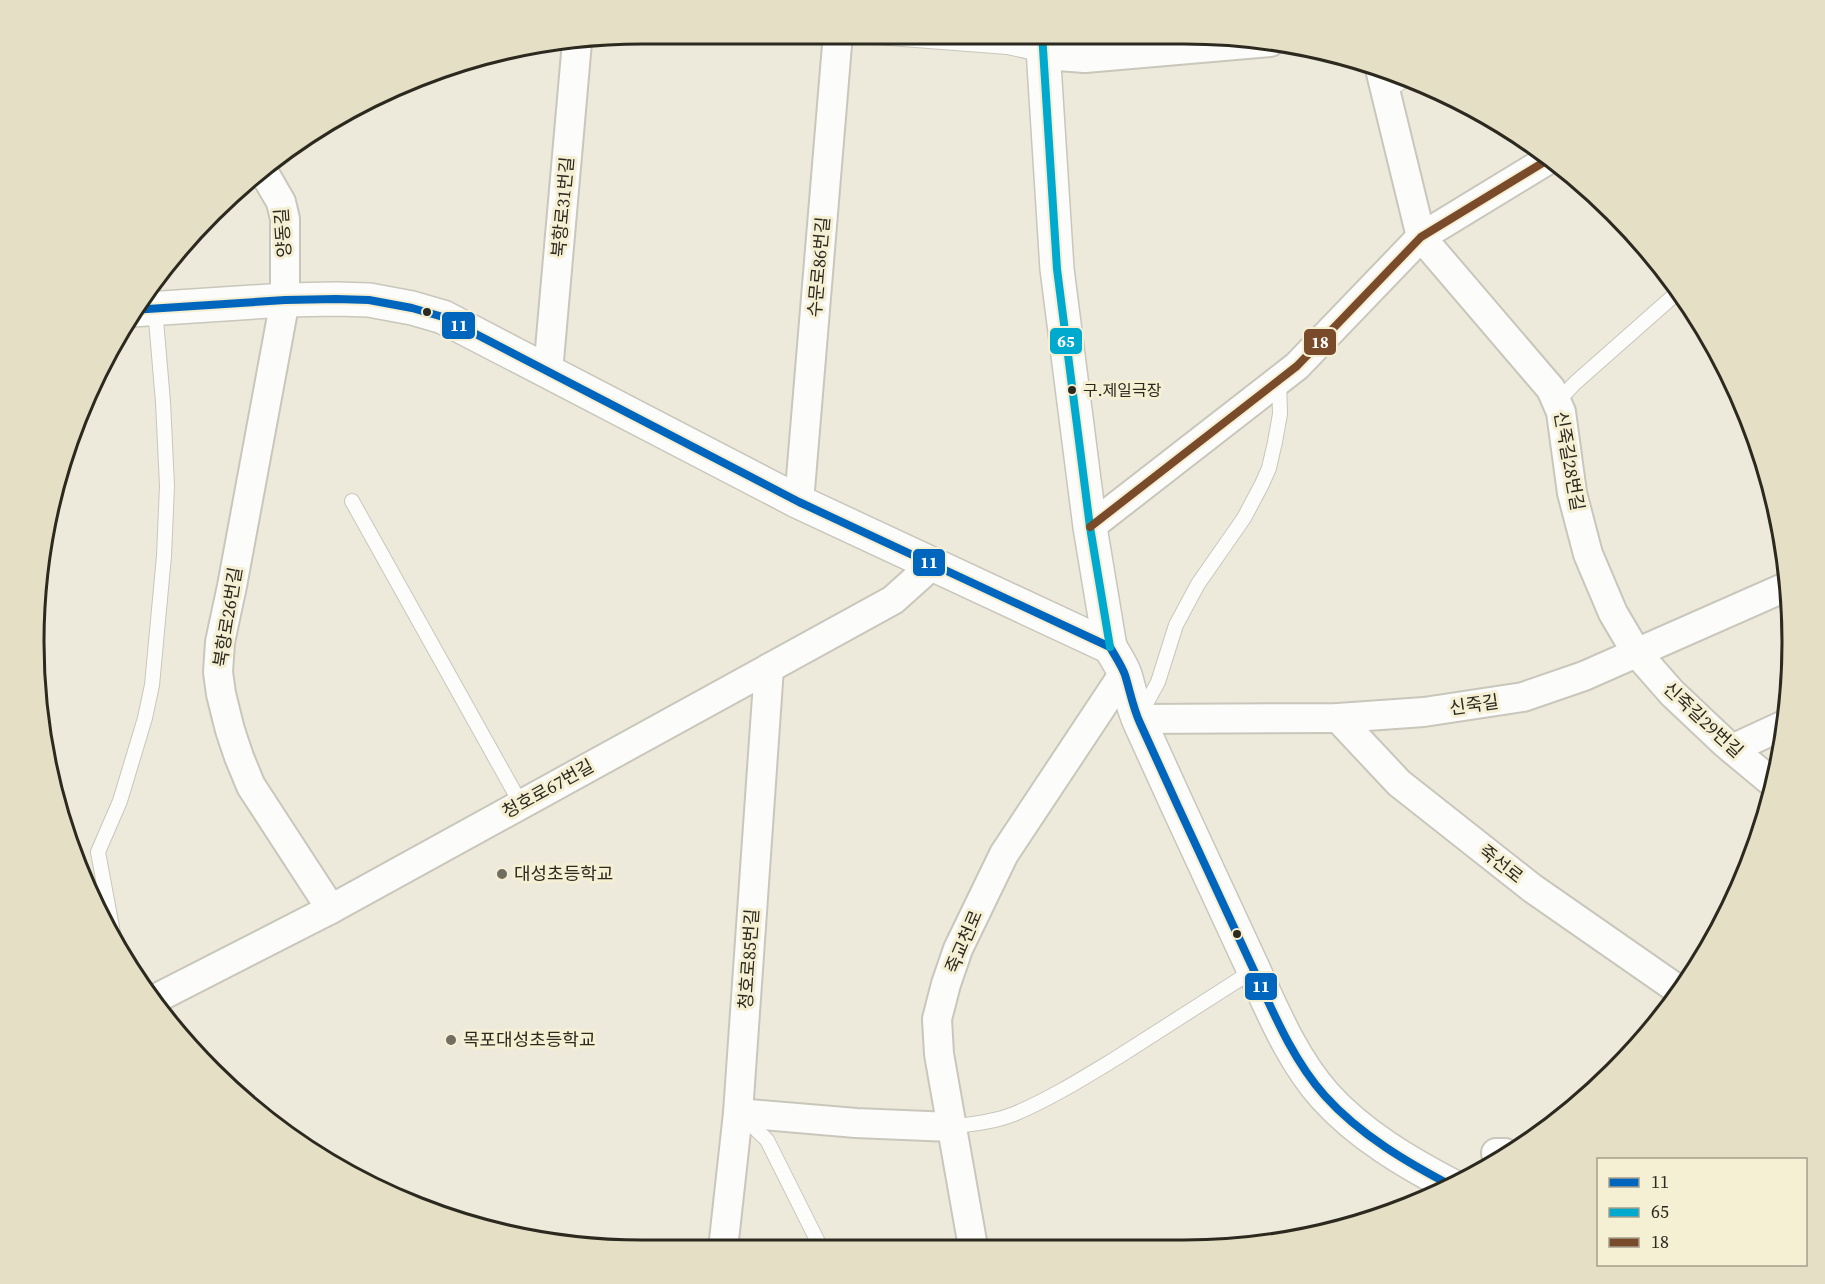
<svg xmlns="http://www.w3.org/2000/svg" width="1825" height="1284" font-family="'Source Serif 4','Noto Sans KR',serif">
<rect width="100%" height="100%" fill="#edeadc"/>
<g fill="none" stroke-linecap="round" stroke-linejoin="round">
<g stroke="#c9c6bb" stroke-width="16">
<g id="lane">
<polyline points="838,34 1007,47 1044,55"/>
<polyline points="1387,92 1409,77"/>
<polyline points="1558,401 1575,383 1678,292"/>
<polyline points="352,501 521,804"/>
<polyline points="1140,715 1158,682 1176,625 1198,584 1244,518 1262,484 1269,468 1275,442 1280,414 1279,381"/>
<polyline points="114,938 98,852 120,801 145,718 152,685 164,556 167,486 163,402 155,308"/>
<polyline points="742,1116 767,1140 821,1248"/>
<path d="M951,1127C972,1124 994,1122 1014,1114C1050,1099 1085,1077 1118,1057C1164,1028 1209,999 1254,970"/>
</g>
</g>
<g stroke="#c9c6bb" stroke-width="32">
<g id="street">
<polyline points="1044,55 1085,58 1101,33"/>
<polyline points="1085,58 1270,42"/>
<polyline points="1380,69 1421,237 1551,389 1561,412 1572,493 1588,554 1613,613 1636,652 1672,693 1726,744 1774,784"/>
<polyline points="263,171 281,202 285,219 285,300 232,586 220,642 218,672 221,694 230,730 239,757 251,786 331,909"/>
<polyline points="548,372 577,42"/>
<polyline points="799,502 838,33"/>
<polyline points="1090,527 1297,366 1421,237 1549,159"/>
<polyline points="1338,718 1399,783 1532,888 1680,991"/>
<polyline points="1138,719 1338,718 1424,712 1523,697 1584,676 1788,586"/>
<polyline points="1732,749 1784,725"/>
<polyline points="155,999 331,909 893,600 932,565"/>
<polyline points="738,1113 856,1123 951,1127"/>
<polyline points="1496,1153 1505,1153"/>
<polyline points="973,1247 939,1054 937,1019 946,984 958,949 1004,854 1124,673"/>
<polyline points="723,1249 738,1113 769,668"/>
</g>
</g>
<g stroke="#c9c6bb" stroke-width="36">
<g id="secondary">
<polyline points="1042,33 1057,269 1090,527 1110,647"/>
<path d="M132,310L285,300L336,299L369,300L412,308L443,317L799,502L1110,647C1115,656 1122,666 1125,675C1130,691 1133,708 1140,723C1176,803 1213,882 1250,962C1271,1007 1291,1058 1325,1096C1360,1135 1408,1163 1454,1187"/>
</g>
</g>
<use href="#lane" stroke="#fcfcfa" stroke-width="14"/>
<use href="#street" stroke="#fcfcfa" stroke-width="28"/>
<use href="#secondary" stroke="#fcfcfa" stroke-width="33"/>
<g stroke="#f5efd4" stroke-width="12">
<path id="bus-1" d="M132,310L285,300L336,299L369,300L412,308L443,317L799,502L1110,647C1115,656 1122,666 1125,675C1130,691 1133,708 1140,723C1176,803 1213,882 1250,962C1271,1007 1291,1058 1325,1096C1360,1135 1408,1163 1454,1187"/>
</g>
<g stroke="#f5efd4" stroke-width="12">
<polyline id="bus-2" points="1042,33 1057,269 1090,527 1110,647"/>
</g>
<g stroke="#f5efd4" stroke-width="12">
<polyline id="bus-3" points="1090,527 1297,366 1421,237 1549,159"/>
</g>
<use href="#bus-1" stroke="#0065bd" stroke-width="8"/>
<use href="#bus-2" stroke="#00a9ce" stroke-width="8"/>
<use href="#bus-3" stroke="#7a4b2a" stroke-width="8"/>
</g>
<g fill="#2c291f" stroke="#f5efd4" stroke-width="2">
<circle cx="427" cy="312" r="5"/>
<circle cx="1072" cy="390" r="5"/>
<circle cx="1237" cy="934" r="5"/>
</g>
<g fill="#706d61" stroke="#f5efd4" stroke-width="2">
<circle cx="502" cy="874" r="6"/>
<circle cx="451" cy="1040" r="6"/>
</g>
<g text-anchor="middle" stroke-width="6" stroke-linejoin="round" paint-order="stroke">
<g font-size="16" fill="#2c291f" stroke="#f5efd4" text-anchor="start">
<text x="1083" y="396">구.제일극장</text>
</g>
<g font-size="18" fill="#2c291f" stroke="#f5efd4">
<text transform="translate(563 207) rotate(-85)" y="6">북항로31번길</text>
<text transform="translate(283 233) rotate(-94)" y="6">양동길</text>
<text transform="translate(819 267) rotate(-85)" y="6">수문로86번길</text>
<text transform="translate(1569 461) rotate(80)" y="6">신죽길28번길</text>
<text transform="translate(228 617) rotate(-81)" y="6">북항로26번길</text>
<text transform="translate(1474 705) rotate(-8)" y="6">신죽길</text>
<text transform="translate(1703 720) rotate(43)" y="6">신죽길29번길</text>
<text transform="translate(548 789) rotate(-29)" y="6">청호로67번길</text>
<text transform="translate(1501 864) rotate(38)" y="6">죽선로</text>
<text transform="translate(964 942) rotate(-67)" y="6">죽교천로</text>
<text transform="translate(749 959) rotate(-86)" y="6">청호로85번길</text>
</g>
<g font-size="18" fill="#2c291f" stroke="#f5efd4" text-anchor="start">
<text x="514" y="880">대성초등학교</text>
<text x="463" y="1046">목포대성초등학교</text>
</g>
</g>
<path d="M0 0H1825V1284H0ZM642 44H1184A598 598 0 0 1 1782 642V642A598 598 0 0 1 1184 1240H642A598 598 0 0 1 44 642V642A598 598 0 0 1 642 44Z" fill="#e5dfc6" fill-rule="evenodd"/>
<path fill="none" stroke="#2c291f" stroke-width="3" d="M642 44H1184A598 598 0 0 1 1782 642V642A598 598 0 0 1 1184 1240H642A598 598 0 0 1 44 642V642A598 598 0 0 1 642 44Z"/>
<g stroke="#f5efd4" stroke-width="2">
<rect x="441" y="311" width="35" height="29" rx="6" fill="#0065bd"/>
<rect x="1049" y="327" width="34" height="28" rx="6" fill="#00a9ce"/>
<rect x="1303" y="328" width="34" height="28" rx="6" fill="#7a4b2a"/>
<rect x="912" y="548" width="34" height="29" rx="6" fill="#0065bd"/>
<rect x="1244" y="972" width="34" height="29" rx="6" fill="#0065bd"/>
</g>
<g font-size="16" text-anchor="middle" font-weight="bold" fill="#fff">
<text x="459" y="331">11</text>
<text x="1066" y="347">65</text>
<text x="1320" y="348">18</text>
<text x="929" y="568">11</text>
<text x="1261" y="992">11</text>
</g>
<rect x="1597" y="1158" width="210" height="108" fill="#f5efd4" stroke="#a5a08c" stroke-width="1.5"/>
<rect x="1609" y="1178" width="30" height="9" fill="#0065bd" stroke="#a5a08c" stroke-width="1.5"/>
<text x="1651" y="1188" font-size="18" fill="#2c291f">11</text>
<rect x="1609" y="1208" width="30" height="9" fill="#00a9ce" stroke="#a5a08c" stroke-width="1.5"/>
<text x="1651" y="1218" font-size="18" fill="#2c291f">65</text>
<rect x="1609" y="1238" width="30" height="9" fill="#7a4b2a" stroke="#a5a08c" stroke-width="1.5"/>
<text x="1651" y="1248" font-size="18" fill="#2c291f">18</text>
</svg>
